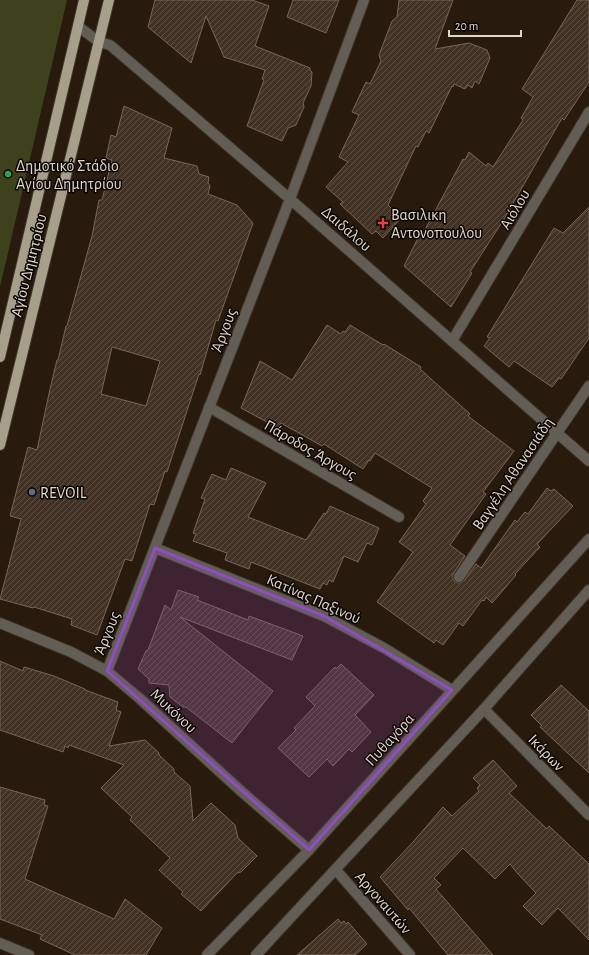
<svg xmlns="http://www.w3.org/2000/svg" width="589" height="955" font-family="'Alegreya Sans',sans-serif">
<defs>
<pattern id="building-hatch" width="6" height="6" patternUnits="userSpaceOnUse"><rect width="6" height="6" fill="#423225"/><path d="M-1 1l2-2M0 6l6-6M5 7l2-2" fill="none" stroke="#5d4f43"/></pattern>
</defs>
<rect width="100%" height="100%" fill="#281a0c"/>
<polygon fill="#3d411c" points="0,0 67,0 0,287"/>
<g fill="url(#building-hatch)" stroke="#786657" fill-rule="evenodd">
<polygon points="155,0 252,0 269,6 255,46 310,68 310,70 312,72 311,86 303,103 304,107 296,125 288,128 282,141 247,126 264,80 262,79 265,70 224,57 206,16 191,63 148,27"/>
<polygon points="293,0 339,0 326,33 287,17"/>
<polygon points="399,0 453,0 435,49 469,43 487,50 490,58 479,84 475,81 472,88 468,85 465,89 454,84 453,87 452,86 429,133 426,131 418,147 416,146 388,205 401,218 383,238 376,231 372,234 340,204 343,202 326,187 348,162 339,157 359,115 352,112 366,82 370,84 381,61 379,55 392,21 397,17"/>
<polygon points="577,0 589,0 589,82 564,120 562,118 504,219 470,272 472,273 451,307 404,266 419,236 421,237 463,159 465,160 469,152 486,166 488,163 493,167 523,120 521,118 533,97 522,89"/>
<path d="M124,106L172,128L164,158L197,166L199,174L209,177L208,183L210,186L208,194L237,205L253,223L218,321L216,320L200,375L199,374L167,472L165,471L154,505L150,504L132,561L125,559L97,635L71,625L72,619L34,607L33,608L0,599L21,519L10,516L28,447L37,450L50,389L57,360H58L66,326H67L92,236L99,200H102L112,160L106,158L111,135L116,137ZM112,347L160,361L146,406L101,394Z"/>
<polygon points="589,207 589,338 561,379 559,378 552,387 514,361 509,367 484,346 490,338 487,337 554,228 563,233"/>
<polygon points="327,325 341,334 343,331 345,332 350,325 383,345 384,344 421,367 420,369 470,414 468,416 514,451 483,492 486,494 450,545 465,556 453,574 453,579 455,582 459,583 464,581 476,564 481,568 515,520 517,522 525,512 528,514 547,488 551,491 554,489 573,506 537,544 540,547 515,574 516,575 492,603 486,597 484,601 482,600 463,626 459,623 443,645 436,640 434,643 377,602 413,552 399,542 426,504 423,501 432,488 375,453 370,461 369,460 363,469 324,444 322,446 281,423 278,428 241,408 260,361 292,380"/>
<polygon points="231,468 266,483 248,517 306,540 324,513 326,514 330,506 379,528 372,545 367,543 358,562 344,556 333,582 329,580 327,585 323,583 320,589 251,562 249,569 225,560 227,553 193,541 196,534 193,533 205,499 201,498 212,474 226,480"/>
<polygon points="178,590 199,597 197,600 248,620 249,616 303,636 292,660 180,617 273,691 232,743 186,707 183,707 170,697 169,685 149,683 149,679 138,669 146,651 148,650 165,605 171,610"/>
<polygon points="0,661 23,671 24,667 54,676 85,689 85,690 118,702 116,710 121,712 109,746 145,740 159,753 159,755 174,769 174,772 190,786 193,821 211,803 235,825 238,838 257,856 241,872 237,873 201,911 181,894 183,892 159,870 170,858 130,820 132,817 101,788 124,765 69,745 68,748 65,746 63,752 0,730"/>
<polygon points="341,664 374,695 355,715 371,732 352,752 349,749 333,766 327,759 309,777 278,748 296,730 294,728 315,706 306,697 335,667 336,669"/>
<polygon points="561,685 589,711 589,773 540,727 542,726 531,715"/>
<polygon points="493,760 517,786 509,793 547,829 549,826 589,864 589,940 558,908 542,925 523,906 536,893 518,874 510,864 495,879 463,848 434,878 441,885 436,889 493,955 448,955 409,908 408,910 380,877 414,841 443,807 452,816 479,791 477,788 480,785 473,778"/>
<polygon points="0,787 45,800 44,805 48,806 25,879 114,919 125,899 162,928 146,955 75,955 40,939 42,935 0,919"/>
<polygon points="338,919 341,923 344,921 346,924 348,922 367,944 355,955 297,955"/>
</g>
<g fill="none" stroke-linecap="round" stroke-linejoin="round">
<g stroke="#423427" stroke-width="12">
<g id="minor">
<polyline points="79,27 99,42 110,45 290,199 589,461"/>
<polyline points="452,341 589,112"/>
<polyline points="209,407 399,517"/>
<polyline points="155,548 324,616 384,648 452,690"/>
<polyline points="459,577 589,386"/>
<polyline points="0,623 71,652 107,671 139,698 242,792 309,850"/>
<polyline points="107,671 290,199 364,0"/>
<polyline points="484,709 589,815"/>
<polyline points="336,870 410,955"/>
<polyline points="0,943 29,955"/>
<polyline points="207,955 309,850 589,539"/>
<polyline points="256,955 484,709 589,590"/>
</g>
</g>
<g stroke="#423427" stroke-width="12">
<g id="major">
<polyline points="0,357 84,0"/>
<polyline points="0,445 109,0"/>
</g>
</g>
<use href="#minor" stroke="#625e55" stroke-width="10"/>
<use href="#major" stroke="#a79f8c" stroke-width="10"/>
</g>
<path fill="#8f4ec2" fill-opacity="0.2" stroke="#8f4ec2" stroke-width="3" stroke-linejoin="round" d="M155,548L324,616L452,690L309,850L107,671Z"/>
<circle fill="#2e9e5b" stroke="#0c0603" stroke-width="1.5" cx="8" cy="174" r="4"/>
<path fill="#e0444e" stroke="#0c0603" stroke-width="1.5" d="M381 217h4v4h4v4h-4v4h-4v-4h-4v-4h4z"/>
<circle fill="#5c6f8a" stroke="#0c0603" stroke-width="1.5" cx="32" cy="492" r="4"/>
<g text-anchor="middle" stroke-width="3" stroke-linejoin="round" paint-order="stroke">
<g font-size="16" fill="#e0d6cd" stroke="#0c0603" text-anchor="start">
<text x="16" y="171">Δημοτικό Στάδιο<tspan x="16" dy="18">Αγίου Δημητρίου</tspan></text>
<text x="391" y="220">Βασιλικη<tspan x="391" dy="18">Αντονοπουλου</tspan></text>
<text x="40" y="498">REVOIL</text>
</g>
<g font-size="16" fill="#e0d6cd" stroke="#0c0603">
<text transform="translate(514 209) rotate(-59)" y="6">Αιόλου</text>
<text transform="translate(347 228) rotate(41)" y="6">Δαιδάλου</text>
<text transform="translate(28 265) rotate(-76)" y="6">Αγίου Δημητρίου</text>
<text transform="translate(223 330) rotate(-69)" y="6">Άργους</text>
<text transform="translate(311 449) rotate(30)" y="6">Πάροδος Άργους</text>
<text transform="translate(512 473) rotate(-56)" y="6">Βαγγέλη Αθανασιάδη</text>
<text transform="translate(314 598) rotate(24)" y="6">Κατίνας Παξινού</text>
<text transform="translate(106 633) rotate(-68)" y="6">Άργους</text>
<text transform="translate(174 710) rotate(43)" y="6">Μυκόνου</text>
<text transform="translate(389 739) rotate(-48)" y="6">Πυθαγόρα</text>
<text transform="translate(547 752) rotate(46)" y="6">Ικάρων</text>
<text transform="translate(384 902) rotate(49)" y="6">Αργοναυτών</text>
</g>
</g>
<path d="M449 30v6h72v-6" fill="none" stroke="#e0d6cd" stroke-width="2"/>
<text x="455" y="30" font-size="12" fill="#e0d6cd" stroke="#0c0603" stroke-width="3" paint-order="stroke">20 m</text>
</svg>
